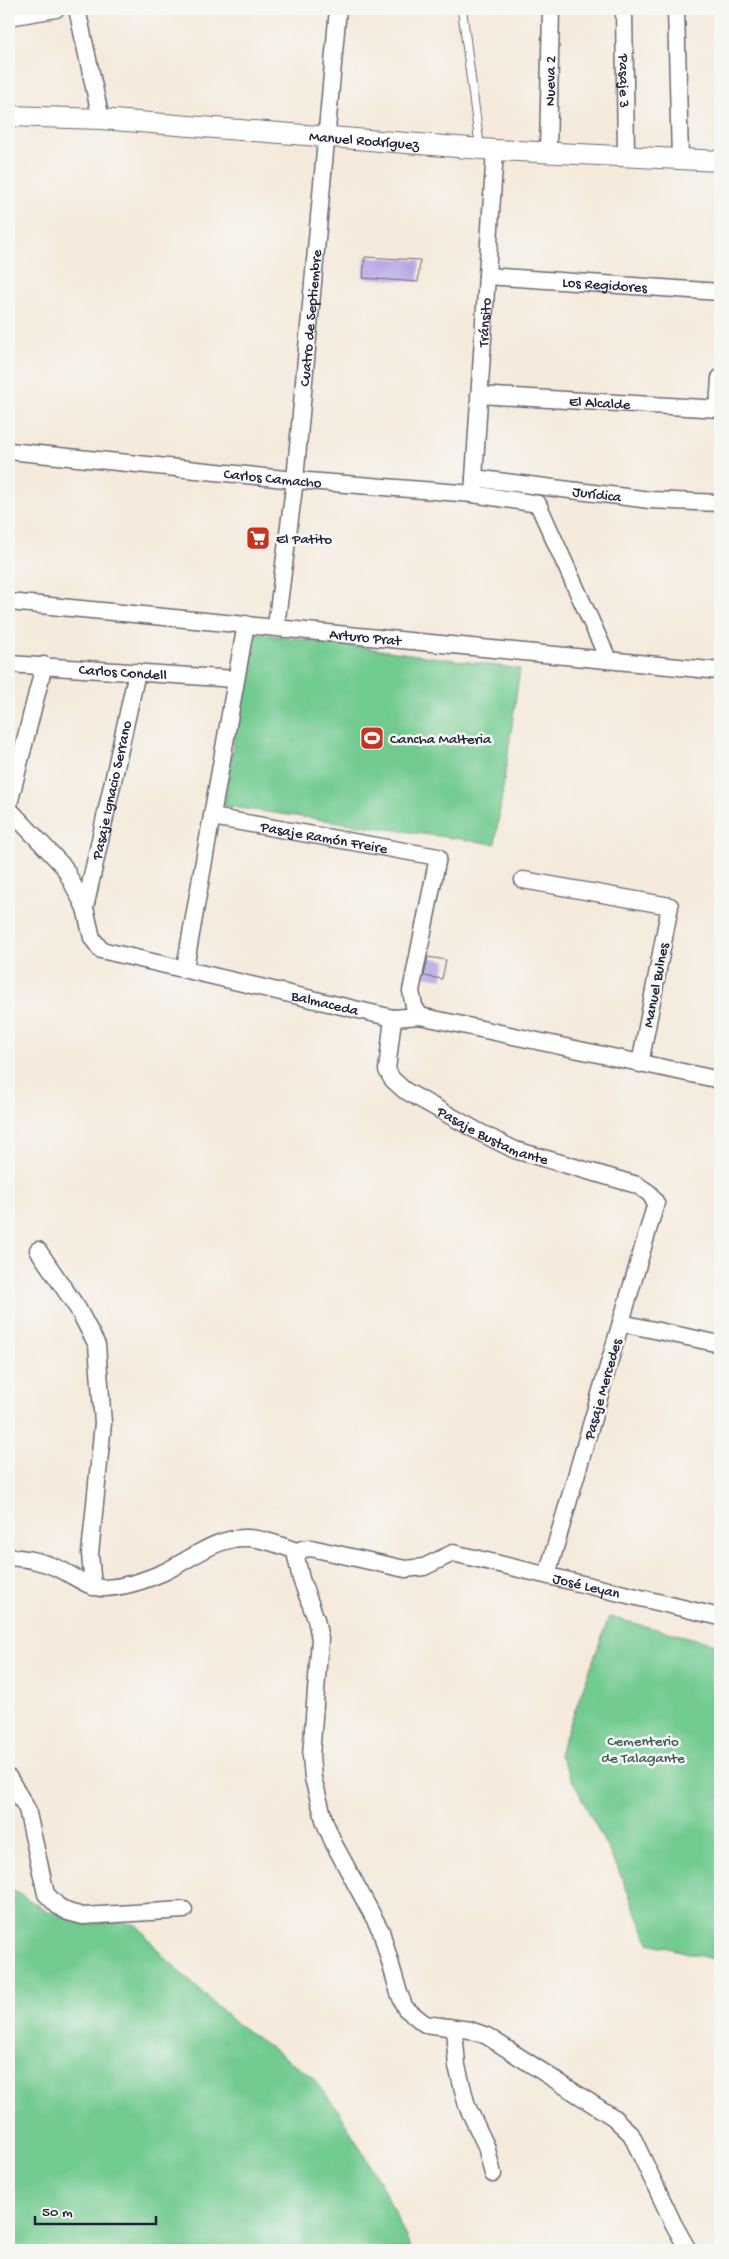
<svg xmlns="http://www.w3.org/2000/svg" width="729" height="2259" font-family="'Gochi Hand',sans-serif">
<rect width="100%" height="100%" fill="#f6f6f2"/>
<filter id="ink" filterUnits="userSpaceOnUse"><feTurbulence type="fractalNoise" baseFrequency=".02" numOctaves="2"/><feDisplacementMap in="SourceGraphic" scale="10" xChannelSelector="R" yChannelSelector="G"/><feConvolveMatrix kernelMatrix="1 2 1 2 8 2 1 2 1" color-interpolation-filters="sRGB"/></filter>
<filter id="wash" filterUnits="userSpaceOnUse"><feTurbulence type="fractalNoise" baseFrequency=".0096" numOctaves="4" result="noise"/><feDisplacementMap in="SourceGraphic" scale="20" xChannelSelector="R" yChannelSelector="G"/><feGaussianBlur stdDeviation="1.12" result="paint"/><feColorMatrix in="noise" values="0 0 0 0 0 0 0 0 0 0 0 0 0 0 0 0 0 1.4 0 .05"/><feComposite in="paint" operator="in"/></filter>
<g filter="url(#wash)">
<rect width="100%" height="100%" fill="#f5eadb"/>
<g fill="#71ca90" stroke="#4a7666">
<polygon points="249,632 520,669 495,844 224,806"/>
<polygon points="609,1617 720,1645 720,1961 649,1943 618,1869 559,1754"/>
<polygon points="9,1888 48,1911 87,1924 120,1922 137,1925 163,1956 233,2021 310,2075 339,2111 384,2190 412,2250 9,2250"/>
</g>
<g id="blocks">
<g fill="#b8a9e4">
<polygon points="365,257 420,260 418,282 363,278"/>
<polygon points="251,530 266,531 266,546 250,545"/>
<polygon points="428,957 446,960 442,979 424,976"/>
</g>
</g>
</g>
<g filter="url(#ink)">
<use href="#blocks" fill-opacity="0" stroke="#6c6873" stroke-width="1"/>
<g fill="none" stroke-linecap="round" stroke-linejoin="round">
<g stroke="#6c6873" stroke-width="10">
<polyline id="service" points="462,9 480,148"/>
</g>
<g stroke="#6c6873" stroke-width="19">
<g id="minor">
<polyline points="77,9 101,119"/>
<path id="s1" d="M624,9L626,155"/>
<polyline points="676,9 680,158"/>
<polyline points="9,17 56,9"/>
<path id="s2" d="M548,153L551,9"/>
<path id="s3" d="M487,276L720,292"/>
<path id="s4" d="M479,395L720,409"/>
<polyline points="718,409 720,378"/>
<path id="s5" d="M9,451L295,480L473,494L538,504L608,659"/>
<path id="s6" d="M474,478L650,500L720,503"/>
<path id="s7" d="M473,494L495,150"/>
<path id="s8" d="M9,602L720,671"/>
<path id="s9" d="M276,626L295,480L338,9"/>
<path id="s10" d="M9,664L235,679"/>
<polyline points="9,804 44,665"/>
<path id="s11" d="M9,809L64,867L85,908L92,938L101,950L393,1018L420,1016L720,1080"/>
<path id="s12" d="M212,817L438,857L411,991L414,1006L420,1016"/>
<polyline points="523,880 670,906 640,1064"/>
<path id="s13" d="M85,908L137,672"/>
<polyline points="185,968 246,624"/>
<path id="s14" d="M393,1018L387,1070L392,1079L404,1090L481,1133L515,1150L637,1185L649,1193L656,1203L547,1575"/>
<polyline points="38,1250 78,1309 97,1345 103,1423 90,1554 93,1587"/>
<polyline points="621,1323 720,1344"/>
<path d="M9,1557C25,1558 42,1561 57,1568C72,1574 89,1589 105,1588C125,1587 146,1580 164,1572C190,1560 217,1536 248,1538C265,1539 283,1546 299,1552"/>
<polyline points="9,1778 27,1809 46,1894 58,1906 68,1912 83,1916 184,1910"/>
<polyline points="454,2029 457,2066 467,2106 486,2146 493,2174"/>
<path id="s15" d="M688,2250L673,2223L631,2134L613,2117L487,2036L470,2030L425,2024L405,2008L399,1993L381,1931L334,1844L325,1823L313,1778L311,1756L320,1639L316,1619L301,1579L296,1557L302,1549L311,1548L405,1569L424,1567L453,1553L720,1617"/>
</g>
</g>
<g stroke="#6c6873" stroke-width="22">
<g id="tertiary">
<path id="s16" d="M9,116L101,119L495,150L720,161"/>
</g>
</g>
<use href="#service" stroke="#fff" stroke-width="8"/>
<use href="#minor" stroke="#fff" stroke-width="16"/>
<use href="#tertiary" stroke="#fff" stroke-width="20"/>
</g>
</g>
<defs>
<g id="supermarket-square" transform="scale(1.25)"><rect x="-9" y="-9" width="18" height="18" rx="4" fill="#c8321e" stroke="#f6f6f2"/><path d="M-6-5.5h2.5l.6 2H6L4.5 2H-2.5L-4.4-4H-6ZM-1.5 3.2a1.3 1.3 0 1 0 .1 0ZM3 3.2a1.3 1.3 0 1 0 .1 0Z" fill="#fff"/></g>
<g id="stadium-square" transform="scale(1.25)"><rect x="-9" y="-9" width="18" height="18" rx="4" fill="#c8321e" stroke="#f6f6f2"/><path d="M0-5a6.5 5 0 1 0 0 10a6.5 5 0 1 0 0-10ZM-3.5-1.8h7v3.6h-7Z" fill="#fff"/></g>
</defs>
<g fill-rule="evenodd">
<use href="#supermarket-square" x="258" y="538"/>
<use href="#stadium-square" x="372" y="738"/>
</g>
<g text-anchor="middle" stroke-width="5" stroke-linejoin="round" paint-order="stroke">
<g font-size="15" fill="#22223b" stroke="#f6f6f2">
<text dy="5" stroke="none"><textPath href="#s2" startOffset="72">Nueva 2</textPath></text>
<text dy="5" stroke="none"><textPath href="#s1" startOffset="72">Pasaje 3</textPath></text>
<text dy="5" stroke="none"><textPath href="#s16" startOffset="356">Manuel Rodríguez</textPath></text>
<text dy="5" stroke="none"><textPath href="#s3" startOffset="118">Los Regidores</textPath></text>
<text dy="5" stroke="none"><textPath href="#s9" startOffset="310">Cuatro de Septiembre</textPath></text>
<text dy="5" stroke="none"><textPath href="#s7" startOffset="172">Tránsito</textPath></text>
<text dy="5" stroke="none"><textPath href="#s4" startOffset="121">El Alcalde</textPath></text>
<text dy="5" stroke="none"><textPath href="#s5" startOffset="265">Carlos Camacho</textPath></text>
<text dy="5" stroke="none"><textPath href="#s6" startOffset="124">Jurídica</textPath></text>
<text dy="5" stroke="none"><textPath href="#s8" startOffset="358">Arturo Prat</textPath></text>
<text dy="5" stroke="none"><textPath href="#s10" startOffset="114">Carlos Condell</textPath></text>
<text dy="5" stroke="none"><textPath href="#s13" startOffset="121">Pasaje Ignacio Serrano</textPath></text>
<text dy="5" stroke="none"><textPath href="#s12" startOffset="114">Pasaje Ramón Freire</textPath></text>
<text transform="translate(655 985) rotate(-79)" y="5">Manuel Bulnes</text>
<text dy="5" stroke="none"><textPath href="#s11" startOffset="402">Balmaceda</textPath></text>
<text dy="5" stroke="none"><textPath href="#s14" startOffset="179">Pasaje Bustamante</textPath></text>
<text transform="translate(602 1389) rotate(-74)" y="5">Pasaje Mercedes</text>
<text dy="5" stroke="none"><textPath href="#s15" startOffset="1171">José Leyan</textPath></text>
</g>
<g font-size="15" fill="#22223b" stroke="#f6f6f2" text-anchor="start">
<text x="276" y="543">El Patito</text>
<text x="390" y="743">Cancha Malteria</text>
</g>
<g font-size="15" fill="#3e5d59" stroke="#f6f6f2">
<text x="643" y="1745">Cementerio<tspan x="643" dy="17">de Talagante</tspan></text>
</g>
</g>
<rect width="729" height="2259" fill="none" stroke="#f6f6f2" stroke-width="30"/>
<path d="M35 2216v8h121v-8" fill="none" stroke="#22223b" stroke-width="2.5"/>
<text x="42" y="2216" font-size="15" fill="#22223b" stroke="#f6f6f2" stroke-width="4" paint-order="stroke">50 m</text>
</svg>
